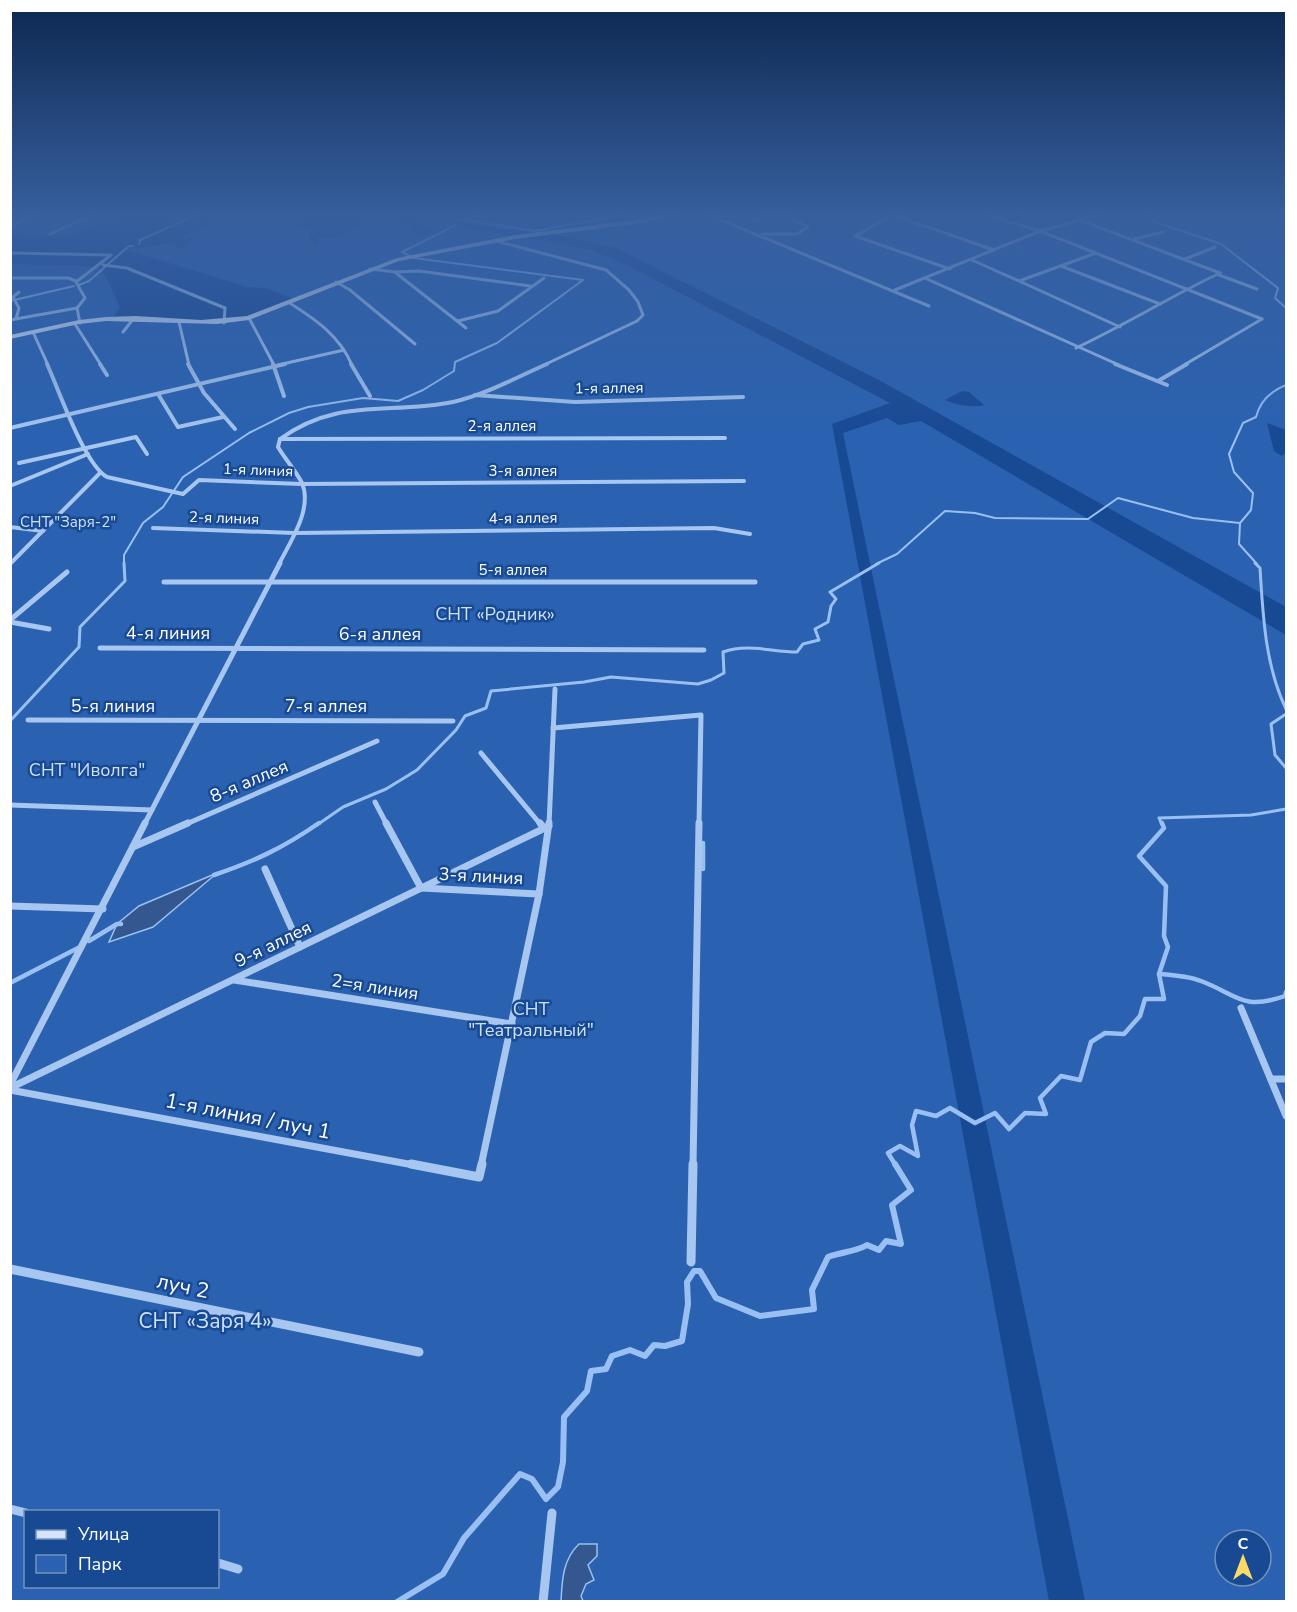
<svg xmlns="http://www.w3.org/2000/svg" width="1297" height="1612" font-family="'Nunito Sans',sans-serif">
<rect width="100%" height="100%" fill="#184993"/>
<g fill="#2a62b1" fill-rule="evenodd">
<polygon points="11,213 154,213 149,216 125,213 71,236 11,234"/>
<path d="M234,213H314L289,226L323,232L313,231L309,234L310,240L316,244L320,243L314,238C320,236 325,239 332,238C343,236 354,227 365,222C368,221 407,224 411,226L414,234L426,237L437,230L419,222L421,221L573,246L590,250L627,265L890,403L832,424L1049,1601L11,1602V337L99,320L180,322L250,318L294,299L265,288L247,287L127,250L131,247C146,251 160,240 176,245L175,248H182L194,238L191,236L186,239L182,237ZM26,1512H218V1586H26Z"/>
<path d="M411,213H1130L1135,216L1139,213H1286V430L1267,423L1274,451L1282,456L1286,452V607L877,379L616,248L571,237L498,229ZM962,391L969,392L984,405C973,408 956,405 945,400Z"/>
<polygon points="11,264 101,267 120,307 113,317 11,335"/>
<path d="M887,418L899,425L921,421L1286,635V1601H1085L843,433ZM1225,1540H1261V1576H1225Z"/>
</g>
<g fill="#33578e" stroke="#9ac0f3" stroke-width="1.5">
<polygon points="217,873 153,927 109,942 117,924 139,906"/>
<path d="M579,1544H597V1556L588,1565L594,1580L586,1584L581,1596L583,1601H561C562,1580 563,1559 579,1544Z"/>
</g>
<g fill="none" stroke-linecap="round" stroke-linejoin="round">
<g stroke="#9ac0f3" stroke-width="2">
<polyline points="1139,213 1155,222 1221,244 1278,288 1275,298 1286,308"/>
<polyline points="465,220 535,231 633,213"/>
<polyline points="462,221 479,213"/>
<polyline points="139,244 140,240 201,213"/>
<polyline points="107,265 129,246 133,246"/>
<polyline points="79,285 89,281 105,267"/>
<polyline points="10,301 74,286"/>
<polyline points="124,564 124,555 143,523 163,507 183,477 249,433 289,413 308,407 363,398 398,401 423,390 454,371 455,362 497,343 583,280 414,258 402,252 456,225"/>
<polyline points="876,564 897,554 945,511 975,513 995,518 1088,519 1118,498 1193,518 1240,523"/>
<path d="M1257,564L1239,544L1240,523L1251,510L1253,493L1234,472L1229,454L1243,423L1256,417C1260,401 1271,391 1286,385"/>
</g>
<g stroke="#9ac0f3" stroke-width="3">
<path d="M1255,563L1260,568C1263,616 1265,665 1286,709"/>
<polyline points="1286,714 1271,724 1275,755 1286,768"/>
<polyline points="10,721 79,647 80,627 125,581 124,563"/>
<path d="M317,825L343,807L386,789L417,770L456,730L465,716L486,708L491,691L584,682L611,677L698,684L711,680L724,673L723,652C748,643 771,652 797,652L803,644L819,640L815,629L828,622L831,606L836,599L830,592L879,563"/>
<polyline points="1162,825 1159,818 1251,815 1286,809"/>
</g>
<g stroke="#9ac0f3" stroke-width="4.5">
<polyline points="703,843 703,869"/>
<path d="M214,875C255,861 283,848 319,823"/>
<polyline points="89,941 117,924 121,924"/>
<path d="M1159,974C1173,975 1188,976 1201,981C1238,995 1242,1011 1285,996L1286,992"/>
<polyline points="10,983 78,948"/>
<polyline points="896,1166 888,1153 900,1146 918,1156 912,1125 916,1111 936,1116 950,1108 975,1123 995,1113 1009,1129 1025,1113 1046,1114 1040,1098 1061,1076 1080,1080 1091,1042 1105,1033 1124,1034 1140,1016 1145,999 1164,999 1159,974 1168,947 1164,936 1166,886 1139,856 1164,828 1162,823"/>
</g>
<path stroke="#9ac0f3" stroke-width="6" d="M397,1602L443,1574L464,1538L520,1474L532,1479L546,1499L558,1487L563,1462L564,1417L587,1391L591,1371L606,1369L612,1356L630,1350L645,1356L654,1345L665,1346L682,1341L688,1304L687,1282L694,1271H700L716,1298L760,1316L814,1309L812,1290L828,1257C841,1252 855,1252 867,1245L879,1250L886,1241L901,1244L892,1205L911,1190L895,1164"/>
<g stroke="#a7c6f0" stroke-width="3">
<polyline points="704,213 929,306"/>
<polyline points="896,213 855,236 950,269"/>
<polyline points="980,213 1040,231 1262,319"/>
<polyline points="1171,213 1182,213"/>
<polyline points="893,215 994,250"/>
<polyline points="1077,219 1220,273"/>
<polyline points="752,221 774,213"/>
<polyline points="10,227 37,213"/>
<polyline points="50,234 97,213"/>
<polyline points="762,234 797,234 808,227 780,213"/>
<polyline points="1134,239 1163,232"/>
<polyline points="496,241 606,270 629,290 638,302 643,315 637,321 544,365"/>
<polyline points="10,253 111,255 76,282 85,298 77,308 80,323"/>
<polyline points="1096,253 1019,281 1120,327"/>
<polyline points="1185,259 1215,247"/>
<polyline points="972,260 1019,281"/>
<polyline points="103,265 127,268 225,308 224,323"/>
<polyline points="1061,266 1160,304"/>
<polyline points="370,269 396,272 419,271 530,286"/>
<polyline points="396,273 466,328"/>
<polyline points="1219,275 1257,289"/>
<polyline points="10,278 68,278 76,281"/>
<polyline points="927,279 1119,365"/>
<polyline points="336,282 350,290 415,344"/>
<polyline points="895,290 1040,231 1104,213"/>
<path d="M288,302C315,319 339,335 352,365"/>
<polyline points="249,318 274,365"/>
<polyline points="16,319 19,308 13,297 19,292"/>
<polyline points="10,320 77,308"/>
<polyline points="458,321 498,311 544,278"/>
<polyline points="179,322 189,365"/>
<polyline points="75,324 101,365"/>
<polyline points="33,332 48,365"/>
<polyline points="123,332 134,318"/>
<path d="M1076,348C1125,325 1171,296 1220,273"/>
<polyline points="278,365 344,350"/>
<polyline points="1184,365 1262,319"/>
</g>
<g stroke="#a7c6f0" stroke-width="4">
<path d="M47,364C59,390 84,464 107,477L183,494L199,480L302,484L744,481"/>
<polyline points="100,364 107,375"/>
<polyline points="188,364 204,393 235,429"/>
<polyline points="273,364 284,396"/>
<polyline points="351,364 370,396"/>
<polyline points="1115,364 1167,385"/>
<polyline points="1158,381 1187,364"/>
<polyline points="158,394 178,427 223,417"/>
<polyline points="475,395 575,402 743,397"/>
<polyline points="10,428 285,364"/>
<polyline points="280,439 725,438"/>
<polyline points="19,463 136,437 147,454"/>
<polyline points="10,486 88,454"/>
<polyline points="10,527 43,531"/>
<polyline points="153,528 295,533 714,528 750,534"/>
<polyline points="10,564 100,473"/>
<path d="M279,564C290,542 313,509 302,483C296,471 285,459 278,447L280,439C338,397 388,415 453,402C485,395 517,377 547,364"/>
</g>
<g stroke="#a7c6f0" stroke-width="5">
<polyline points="164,582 755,582"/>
<polyline points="10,620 67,572"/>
<polyline points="10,622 49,629"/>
<polyline points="100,648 704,650"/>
<polyline points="28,720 453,721"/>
<polyline points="553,728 701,715 699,825"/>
<polyline points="481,753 541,825"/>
<polyline points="375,802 387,825"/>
<polyline points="10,805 152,810"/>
<polyline points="144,825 280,563"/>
<polyline points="184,825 377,741"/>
<polyline points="549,825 555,689"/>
</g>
<g stroke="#a7c6f0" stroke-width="7">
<polyline points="386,823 421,888 539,894"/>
<polyline points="540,823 544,828"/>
<polyline points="133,847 188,823"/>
<polyline points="265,869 300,947"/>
<polyline points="10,906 103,909"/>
<polyline points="234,980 512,1024"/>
<polyline points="1241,1008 1286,1116"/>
<polyline points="1271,1079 1286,1079"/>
<polyline points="10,1085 145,823"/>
<polyline points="10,1088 549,826"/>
<polyline points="10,1090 419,1166"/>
<polyline points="481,1166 539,894 549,823"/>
<polyline points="693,1166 699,823"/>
</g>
<g stroke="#a7c6f0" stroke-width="9">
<polyline points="411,1164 479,1177 482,1164"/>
<polyline points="691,1262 693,1164"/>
<polyline points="10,1269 419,1352"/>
<polyline points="10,1509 26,1513"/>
<polyline points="218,1563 238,1569"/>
<polyline points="543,1602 552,1513"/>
</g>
<polygon fill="#d5e4fb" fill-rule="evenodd" points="676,213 687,213 635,224 515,239 399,261 249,320 217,324 106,321 79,324 10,339 10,335 79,320 106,317 136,316 201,320 247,316 397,258 515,235 635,220"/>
</g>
<linearGradient id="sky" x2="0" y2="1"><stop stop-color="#0d2851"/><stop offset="0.49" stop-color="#375f9e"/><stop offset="1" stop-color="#375f9e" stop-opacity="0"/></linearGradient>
<rect width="1297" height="438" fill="url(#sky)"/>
<g text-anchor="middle" stroke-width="5" stroke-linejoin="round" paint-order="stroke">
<g font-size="15" fill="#fff" stroke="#184993">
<text transform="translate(609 388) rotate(-1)" y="5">1-я аллея</text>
<text x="502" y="431">2-я аллея</text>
<text transform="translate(258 470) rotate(2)" y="5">1-я линия</text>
<text x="523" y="476">3-я аллея</text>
<text transform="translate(224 518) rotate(2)" y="5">2-я линия</text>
<text transform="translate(523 518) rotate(-1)" y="5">4-я аллея</text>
<text x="513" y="575">5-я аллея</text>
</g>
<g font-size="15" fill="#cee1fb" stroke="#184993">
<text x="68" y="527">СНТ "Заря-2"</text>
</g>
<g font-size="18" fill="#cee1fb" stroke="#184993">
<text x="495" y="620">СНТ «Родник»</text>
<text x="87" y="776">СНТ "Иволга"</text>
<text x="531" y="1015">СНТ<tspan x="531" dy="21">"Театральный"</tspan></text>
</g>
<g font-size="18" fill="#fff" stroke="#184993">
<text x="168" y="639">4-я линия</text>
<text x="380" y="640">6-я аллея</text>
<text x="113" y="712">5-я линия</text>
<text x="326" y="712">7-я аллея</text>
<text transform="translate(249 781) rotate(-23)" y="6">8-я аллея</text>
<text transform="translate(481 876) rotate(3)" y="6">3-я линия</text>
<text transform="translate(273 944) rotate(-26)" y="6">9-я аллея</text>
<text transform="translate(375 987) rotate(9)" y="6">2=я линия</text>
</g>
<g font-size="21" fill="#fff" stroke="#184993">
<text transform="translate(248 1116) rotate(11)" y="7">1-я линия / луч 1</text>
<text transform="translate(183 1286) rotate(12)" y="7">луч 2</text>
</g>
<g font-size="21" fill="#cee1fb" stroke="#184993">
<text x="205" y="1328">СНТ «Заря 4»</text>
</g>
</g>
<rect width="1297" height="1612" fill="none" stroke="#ffffff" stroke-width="24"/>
<rect x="24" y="1510" width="195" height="78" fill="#184993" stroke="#7492be" stroke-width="1.5"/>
<rect x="36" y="1530" width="30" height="9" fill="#d5e4fb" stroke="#7492be" stroke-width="1.5"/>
<text x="78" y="1540" font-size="18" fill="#ffffff">Улица</text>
<rect x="36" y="1555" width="30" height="18" fill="#2a62b1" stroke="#7492be" stroke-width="1.5"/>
<text x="78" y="1570" font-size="18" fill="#ffffff">Парк</text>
<g transform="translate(1243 1558)"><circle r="28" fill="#184993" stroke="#7492be" stroke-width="1.5"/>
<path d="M0-4.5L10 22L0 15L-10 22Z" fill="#ffd966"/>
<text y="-9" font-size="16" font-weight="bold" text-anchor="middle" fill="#ffffff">С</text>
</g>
</svg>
